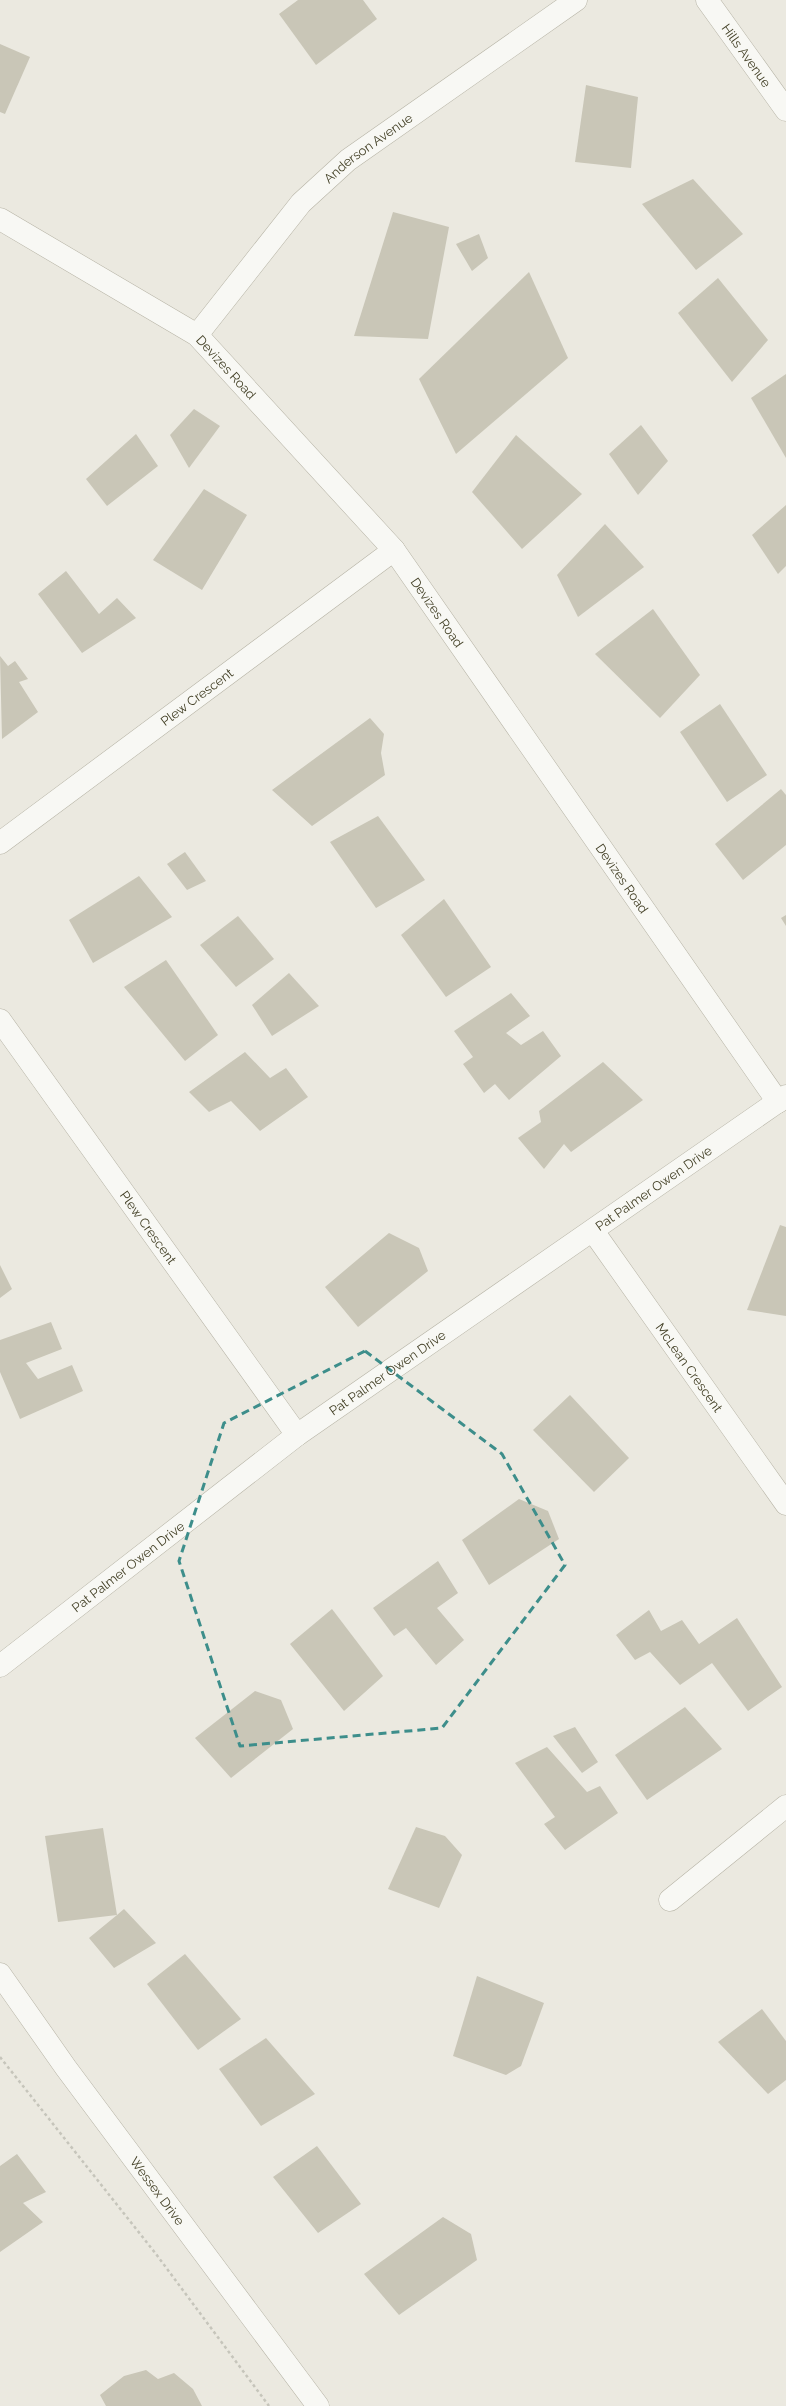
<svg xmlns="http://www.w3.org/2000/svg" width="786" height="2406" font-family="Raleway,sans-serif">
<rect width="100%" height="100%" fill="#ebe9e0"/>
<g fill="#c9c6b7">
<polygon points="298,0 363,0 377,19 316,65 279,14"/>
<polygon points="0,44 30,57 5,114 0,112"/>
<polygon points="586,85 638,97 631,168 575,162"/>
<polygon points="693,179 743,234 696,270 642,204"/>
<polygon points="393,212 449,227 428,339 354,336"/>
<polygon points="479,234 488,258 472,271 456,244"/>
<polygon points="529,272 568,358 456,454 419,379"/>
<polygon points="718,278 768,340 732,382 678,313"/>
<polygon points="786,374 786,458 751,398"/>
<polygon points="194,409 220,426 189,468 170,435"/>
<polygon points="641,425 668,461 638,495 609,454"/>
<polygon points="136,434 158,466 107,506 86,479"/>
<polygon points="516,435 582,494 522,549 472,492"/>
<polygon points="204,489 247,515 202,590 153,560"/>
<polygon points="786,505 786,566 778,574 752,535"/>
<polygon points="605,524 644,567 578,617 557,575"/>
<polygon points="66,571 99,614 117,598 136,618 82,653 38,594"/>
<polygon points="653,609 700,675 660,718 595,654"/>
<polygon points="0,656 8,666 15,661 28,679 19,682 38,712 2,739"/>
<polygon points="720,704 767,775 727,802 680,732"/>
<polygon points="370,718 384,734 381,753 385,775 312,826 272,790"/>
<polygon points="781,789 786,795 786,845 743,880 715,844"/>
<polygon points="378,816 425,880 376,908 330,842"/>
<polygon points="185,852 206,881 187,890 167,864"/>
<polygon points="139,876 172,917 93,963 69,920"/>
<polygon points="444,899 491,967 446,997 401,935"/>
<polygon points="786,915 786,926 781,918"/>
<polygon points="238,916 274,959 236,987 200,945"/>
<polygon points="166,960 218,1035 185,1061 124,987"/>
<polygon points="289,973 319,1006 272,1036 252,1005"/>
<polygon points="511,993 530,1016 506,1033 521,1045 543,1031 561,1056 509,1100 495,1084 484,1093 463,1064 473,1057 454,1031"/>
<polygon points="245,1052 270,1078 286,1068 308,1097 260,1131 231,1101 209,1112 189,1092"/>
<polygon points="603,1062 643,1100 571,1152 564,1144 544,1169 518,1138 541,1122 539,1111"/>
<polygon points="780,1225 786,1227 786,1316 747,1310"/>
<polygon points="389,1233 419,1248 428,1271 358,1327 325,1287"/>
<polygon points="0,1265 12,1289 0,1298"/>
<polygon points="51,1322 62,1349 26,1363 38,1379 72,1365 83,1391 20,1419 0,1372 0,1340"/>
<polygon points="570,1395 629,1458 594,1492 533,1430"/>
<polygon points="519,1499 548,1511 559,1539 489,1585 462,1540"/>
<polygon points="438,1561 458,1593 437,1608 464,1640 436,1665 406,1628 394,1636 373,1608"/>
<polygon points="332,1609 383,1676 344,1711 290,1644"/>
<polygon points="649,1610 661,1631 682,1620 699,1644 737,1618 782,1687 748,1711 712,1663 680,1685 650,1652 635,1660 616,1635"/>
<polygon points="255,1691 281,1700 293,1729 231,1778 195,1738"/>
<polygon points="685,1707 722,1749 647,1800 615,1755"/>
<polygon points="575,1727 598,1762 582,1773 553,1736"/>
<polygon points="547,1747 587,1792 600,1786 618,1813 565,1850 544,1824 555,1817 515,1763"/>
<polygon points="416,1827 445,1836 462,1855 439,1908 388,1889"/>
<polygon points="103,1828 117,1915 124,1909 156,1943 114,1968 89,1938 117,1915 58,1922 45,1836"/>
<polygon points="185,1954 241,2019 198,2050 147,1984"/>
<polygon points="477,1976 544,2003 521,2066 506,2075 453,2056"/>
<polygon points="762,2009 786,2041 786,2080 768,2094 718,2042"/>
<polygon points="266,2038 315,2094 261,2126 219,2069"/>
<polygon points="317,2146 361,2204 318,2233 273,2177"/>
<polygon points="17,2154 46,2192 23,2203 43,2222 0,2252 0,2166"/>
<polygon points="443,2217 471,2234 477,2260 399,2315 364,2274"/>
<polygon points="146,2370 158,2379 174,2373 193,2389 202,2406 106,2406 100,2395 124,2376"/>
</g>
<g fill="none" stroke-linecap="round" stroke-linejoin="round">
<g stroke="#b6b3a5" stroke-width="23">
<g id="minor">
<path id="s1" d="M707,0L786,110"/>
<path id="s2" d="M0,219L197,335L394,550L778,1102"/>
<path id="s3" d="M197,335L301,203L348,160L576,0"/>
<path id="s4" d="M0,843L394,550"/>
<path id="s5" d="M0,1020L297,1435"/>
<path id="s6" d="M593,1231L786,1504"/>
<path id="s7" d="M0,1666L297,1435L786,1096"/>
<polyline points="670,1900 786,1806"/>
<path id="s8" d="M0,1974L66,2068L318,2406"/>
</g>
</g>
<polyline stroke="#c6c5bb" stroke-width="2.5" stroke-dasharray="3 3" stroke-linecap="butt" points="0,2057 156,2254 269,2406"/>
<use href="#minor" stroke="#f8f8f4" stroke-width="22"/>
</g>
<path fill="none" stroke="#3d8e8b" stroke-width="3" stroke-dasharray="8 5" stroke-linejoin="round" d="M365,1351L502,1454L565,1565L442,1728L240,1746L179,1561L224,1423Z"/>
<g text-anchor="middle" stroke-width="4" stroke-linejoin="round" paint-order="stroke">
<g font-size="13" fill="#444127" stroke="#f8f6f0">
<text dy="5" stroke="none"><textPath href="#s1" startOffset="68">Hills Avenue</textPath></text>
<text dy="5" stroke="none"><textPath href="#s3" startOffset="255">Anderson Avenue</textPath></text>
<text dy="5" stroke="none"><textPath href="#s2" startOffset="272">Devizes Road</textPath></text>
<text dy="5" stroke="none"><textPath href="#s2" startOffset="596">Devizes Road</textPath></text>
<text dy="5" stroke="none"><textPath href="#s4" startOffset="245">Plew Crescent</textPath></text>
<text dy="5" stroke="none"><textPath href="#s2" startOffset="920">Devizes Road</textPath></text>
<text dy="5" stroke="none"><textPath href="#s7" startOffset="810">Pat Palmer Owen Drive</textPath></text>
<text dy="5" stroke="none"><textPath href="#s5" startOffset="255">Plew Crescent</textPath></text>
<text dy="5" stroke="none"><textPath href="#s6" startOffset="167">McLean Crescent</textPath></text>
<text dy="5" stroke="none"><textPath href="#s7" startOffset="486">Pat Palmer Owen Drive</textPath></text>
<text dy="5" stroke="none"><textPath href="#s7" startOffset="162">Pat Palmer Owen Drive</textPath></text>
<text dy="5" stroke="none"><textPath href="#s8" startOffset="268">Wessex Drive</textPath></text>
</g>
</g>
</svg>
